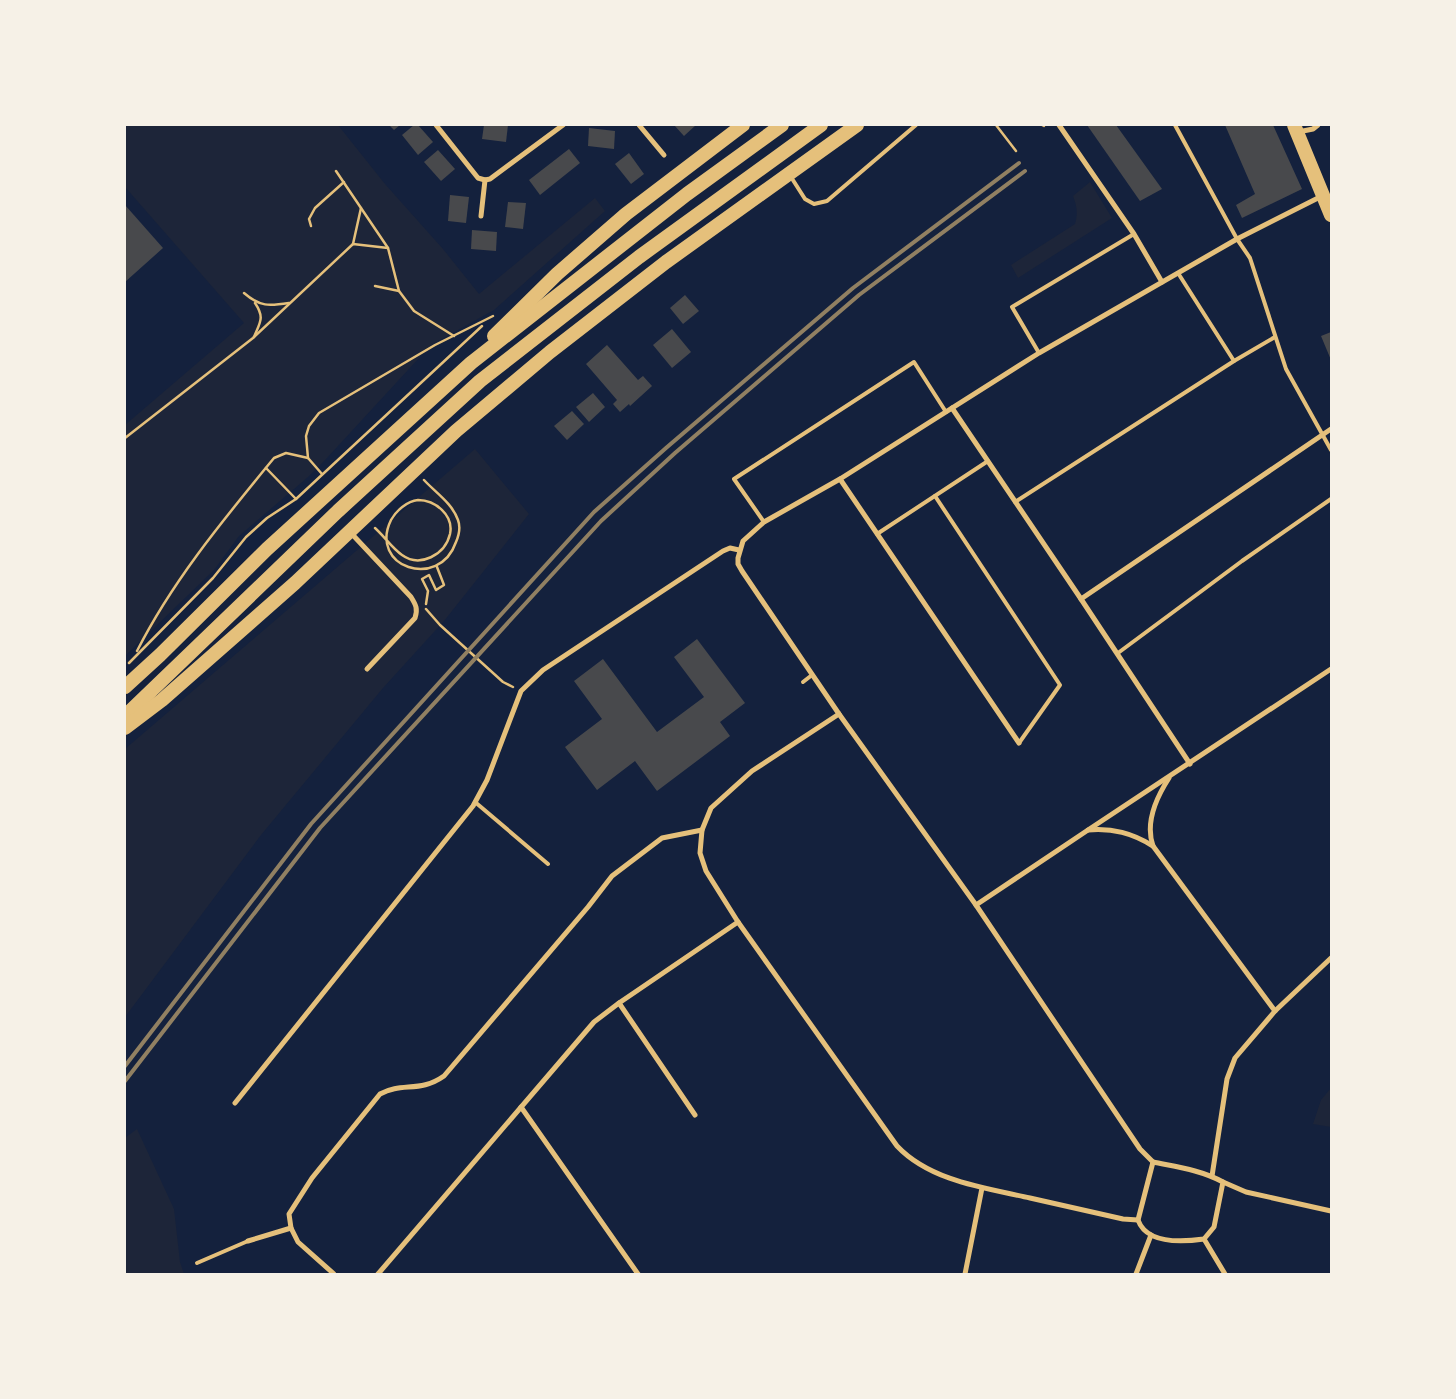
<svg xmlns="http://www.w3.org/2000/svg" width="1456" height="1399" font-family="'Source Sans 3',sans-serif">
<rect width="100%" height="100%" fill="#14213d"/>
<g fill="#1d2539">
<polygon points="125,125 338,125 385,184 443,249 479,294 595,198 605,211 494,310 431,345 326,459 308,477 239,536 214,570 125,656 125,425 244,323 125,187"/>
<path d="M1090,182L1112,218L1018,278L1011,265L1075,224C1078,214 1077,206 1073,196Z"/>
<polygon points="475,449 529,514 444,621 383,688 261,835 125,1017 125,749"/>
<polygon points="1331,1088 1331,1127 1313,1124 1321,1100"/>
<polygon points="137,1129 174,1209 180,1262 184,1274 125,1274 125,1138"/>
</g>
<g fill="#48494c">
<polygon points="389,125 400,125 394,130"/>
<polygon points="414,125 418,125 433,142 418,155 402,135"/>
<polygon points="484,125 508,125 506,142 482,139"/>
<polygon points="674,125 696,125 684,136"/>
<polygon points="1087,125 1116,125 1162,189 1140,201"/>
<polygon points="1225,125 1273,125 1302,189 1242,218 1236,205 1255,194"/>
<polygon points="589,128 615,131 614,149 588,146"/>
<polygon points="569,149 580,163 540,195 529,180"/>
<polygon points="438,150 455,169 441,181 424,162"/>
<polygon points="629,153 644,174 631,184 615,164"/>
<polygon points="450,195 469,197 466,223 448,221"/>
<polygon points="508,202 526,203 523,229 505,227"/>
<polygon points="125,205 163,248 125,282"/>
<polygon points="472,230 497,232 496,251 471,249"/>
<polygon points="685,295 699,311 683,324 670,308"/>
<polygon points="672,329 691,352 672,368 653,345"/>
<polygon points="1331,332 1331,360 1321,336"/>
<polygon points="607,345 638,380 643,376 652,386 630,406 629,404 620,412 613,404 617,400 586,364"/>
<polygon points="593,393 605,407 589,422 576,407"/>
<polygon points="572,411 584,424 567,440 554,426"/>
<polygon points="697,639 745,703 720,722 730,736 657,791 635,761 597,790 565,747 602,719 574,681 603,659 657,732 704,697 674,657"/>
</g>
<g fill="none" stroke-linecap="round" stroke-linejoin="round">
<g stroke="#e5c07b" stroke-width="2.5">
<polyline points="996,125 1016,151"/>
<polyline points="1042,125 1044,126"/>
<polyline points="336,171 388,248 399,291 414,311 454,336"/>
<polyline points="311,226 309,219 315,208 344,182"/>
<polyline points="353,244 361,208"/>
<polyline points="375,286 399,291"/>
<path d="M244,293C260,307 269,306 289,303"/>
<path d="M254,337C260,322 265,318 255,303"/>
<polyline points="125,438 253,338 353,244 388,248"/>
<polyline points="266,468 296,499"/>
<polyline points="322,474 308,458 306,436 309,426 319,413 435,345 493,316"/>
<path d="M375,528C384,536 392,548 402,555C420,568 445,555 450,534C454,515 435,500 418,500C407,501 396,511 391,520C368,567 439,591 456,542C459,535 461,528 458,520C452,503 436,493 424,480"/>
<polyline points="426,604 428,591 422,579 429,575 436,590 444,585 437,567"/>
<polyline points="426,609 440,625 503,682 513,687"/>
<path d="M137,651C173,580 224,519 274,458L286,453L308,458"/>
<polyline points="129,663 213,578 246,537 267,518 296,499 482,326"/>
</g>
<g stroke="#e5c07b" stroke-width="4">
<polyline points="1175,125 1237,239 1250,258 1286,369 1331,450"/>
<polyline points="791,177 805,199 814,204 827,201 916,125"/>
<polyline points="1178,273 1234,361"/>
<polyline points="1039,353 1012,307 1134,234"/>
<polyline points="935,496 1060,685 1019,743"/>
<polyline points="1015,502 1234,361 1275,337"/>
<polyline points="764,522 734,479 914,362 946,412"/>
<polyline points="877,534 988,461"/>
<polyline points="1118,653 1242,561 1331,499"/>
<polyline points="803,682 812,675"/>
<polyline points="475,802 548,864"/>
<polyline points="197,1263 248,1241"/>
</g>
<g stroke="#e5c07b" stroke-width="5">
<polyline points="436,125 478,178 485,180 490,179 563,125"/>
<polyline points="639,125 664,155"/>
<polyline points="1059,125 1134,234 1162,282"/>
<polyline points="1298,132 1313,129 1318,125"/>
<polyline points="481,216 485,180"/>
<polyline points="952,408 1081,599 1190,764"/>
<polyline points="840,479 1019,743"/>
<path d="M350,532L411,597C416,605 418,609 415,618L367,669"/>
<polyline points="1081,599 1331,429"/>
<path d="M839,714L752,771L711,808L702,830L700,853L706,871L738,922L897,1146C930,1181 985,1188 1030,1198C1061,1205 1092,1212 1123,1219L1138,1220"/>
<path d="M1169,778C1156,798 1145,823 1153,846L1275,1011"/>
<polyline points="1088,830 1331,669"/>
<path d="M976,905L1088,830C1113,828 1132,833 1153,846"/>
<polyline points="619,1003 695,1115"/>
<polyline points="235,1103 473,806 487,780 521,691 543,670 723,551 730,548 739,550"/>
<polyline points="521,1107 638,1274"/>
<polyline points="1153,1162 1140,1149 976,905 839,714 742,571 738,564 738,558 743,541 764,522 840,479 1039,353 1237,239 1322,196"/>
<path d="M1153,1162C1177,1167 1201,1170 1223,1182L1214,1227L1204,1239C1183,1242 1147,1245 1138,1220Z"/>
<polyline points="1212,1176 1227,1079 1235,1058 1275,1011 1331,958"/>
<polyline points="1223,1182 1246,1192 1331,1211"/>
<polyline points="1204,1239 1225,1274"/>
<polyline points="248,1241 291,1228"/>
<path d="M334,1274L298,1242L291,1228L289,1214L312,1178L380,1094C402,1082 420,1093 444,1076L588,907L612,876L662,838L702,830"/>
<polyline points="378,1274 594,1022 619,1003 738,922"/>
<polyline points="965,1274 982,1188"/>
<polyline points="1136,1274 1151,1235"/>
</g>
<g stroke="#e5c07b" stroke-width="14">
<polyline points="1294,125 1331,215"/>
<polyline points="494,336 557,274 626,214 743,125"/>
<polyline points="125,687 160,655 267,549 471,363 687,194 782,125"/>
<polyline points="125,716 338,511 480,381 639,257 821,125"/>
<polyline points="125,728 162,700 295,583 456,431 550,352 666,262 857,125"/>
</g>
<g stroke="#918062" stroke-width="4">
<polyline points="125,1066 311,824 594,512 666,448 853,288 1019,163"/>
<polyline points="125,1081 320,828 601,521 675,453 859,295 1025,171"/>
</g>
</g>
<rect width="1456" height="1399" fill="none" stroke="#f6f1e7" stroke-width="252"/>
</svg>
